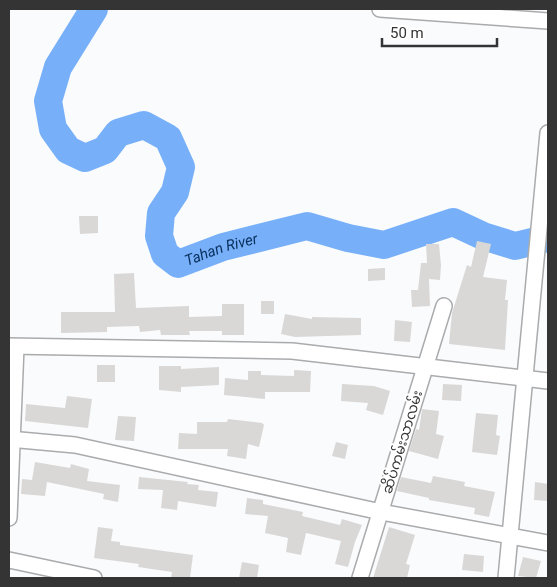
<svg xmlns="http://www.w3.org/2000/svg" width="557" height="587" font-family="Roboto,'Noto Sans Myanmar',sans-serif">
<rect width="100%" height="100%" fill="#fafbfd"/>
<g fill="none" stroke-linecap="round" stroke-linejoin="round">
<path stroke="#77b0f9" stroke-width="28" id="s1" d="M94,9L58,67L48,101L53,129L68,150L85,158L105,150L118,133L144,125L168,138L181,167L175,192L161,213L159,236L165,254L178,264L223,247L307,226L348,238L384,245L453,222L483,236L515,246L548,238"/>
</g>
<g fill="#dad8d7">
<polygon points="79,216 98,216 98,233 80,234"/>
<polygon points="477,241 491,244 483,277 507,280 505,300 508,300 505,350 449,344 452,313 467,265 471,267"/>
<polygon points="426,244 439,244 441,265 440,280 429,279 430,306 412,307 411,290 418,290 421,263 427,263"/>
<polygon points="385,268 385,280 368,281 368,269"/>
<polygon points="134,273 136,308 189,306 189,317 222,316 222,304 244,304 244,335 222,335 222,331 189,331 190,335 161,335 160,330 140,332 139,326 107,327 107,332 61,333 61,312 115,312 114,274"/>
<rect x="261" y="301" width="13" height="13"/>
<polygon points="285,314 312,319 312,317 361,318 361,335 295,337 281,334"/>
<polygon points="395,320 412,322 410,342 394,341"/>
<rect x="97" y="365" width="18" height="17"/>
<polygon points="159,366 181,366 181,369 219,367 219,385 181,387 181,392 159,390"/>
<polygon points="294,370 311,371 310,392 265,392 265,399 224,395 225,378 248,380 248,371 261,371 261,375 294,376"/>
<polygon points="342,384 374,386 390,391 383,415 366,410 368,403 341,401"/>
<polygon points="443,384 462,385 461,401 442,400"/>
<polygon points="67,396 92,399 88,428 25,421 26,404 65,408"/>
<polygon points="422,409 439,411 436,434 444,436 438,459 409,451 416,429 419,430"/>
<polygon points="476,413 498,415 496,435 500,436 497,455 472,452"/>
<polygon points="118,416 136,417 134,441 115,440"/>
<polygon points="228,419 262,423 264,425 259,447 248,444 246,459 227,456 228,449 178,449 179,433 197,434 197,422 227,422"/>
<polygon points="336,442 348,445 345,459 332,456"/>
<polygon points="35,462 70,468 71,464 89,469 87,481 120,485 118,502 103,499 104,494 47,482 45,496 21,494 22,479 32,480"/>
<polygon points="433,476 465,482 464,486 495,492 489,517 474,514 475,508 429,500 429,498 397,491 401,477 431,483"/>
<polygon points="139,477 188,482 187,484 199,485 198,490 218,492 216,507 178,501 177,510 161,508 163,490 138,489"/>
<polygon points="535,482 548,484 548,501 534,500"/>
<polygon points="247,498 263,500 263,504 303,512 302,516 340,525 342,519 362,525 355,542 348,567 335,564 341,541 306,533 301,555 286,552 288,538 265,533 268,516 245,514"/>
<polygon points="98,527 113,529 111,541 120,542 120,545 193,555 190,578 171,578 172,572 138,567 139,564 94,558"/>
<polygon points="389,527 415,535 406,564 410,565 407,578 373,578"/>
<polygon points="464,554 484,556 483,572 462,570"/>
<polygon points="523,557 541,561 536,578 518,576"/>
<polygon points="242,562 259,565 257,578 239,578"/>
</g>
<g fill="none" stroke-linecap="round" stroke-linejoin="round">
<g stroke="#aaabad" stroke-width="18">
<g id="street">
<polyline points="380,9 548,21"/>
<polyline points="9,346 292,351 548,381"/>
<polyline points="9,439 75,445 381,512 548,543"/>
<polyline points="9,518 16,347"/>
<polyline points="9,560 94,578"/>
<polyline points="360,578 444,306"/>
<polyline points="506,578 548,133"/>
</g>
</g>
<use href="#street" stroke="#fff" stroke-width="15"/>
</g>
<g text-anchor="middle" stroke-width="4" stroke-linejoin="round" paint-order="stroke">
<g font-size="14" fill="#343435" stroke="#fff">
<text transform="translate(402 442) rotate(-73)" y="5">ဆိပ်ကမ်းသာလမ်း</text>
</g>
<g font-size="15" font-style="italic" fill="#09305e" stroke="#fff">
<text dy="5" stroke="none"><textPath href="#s1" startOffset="461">Tahan River</textPath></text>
</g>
</g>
<rect width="557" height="587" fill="none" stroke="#343435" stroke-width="20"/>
<path d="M382 38v8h115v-8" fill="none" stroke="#343435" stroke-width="2.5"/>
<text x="390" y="38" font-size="15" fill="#343435" stroke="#ffffff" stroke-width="4" paint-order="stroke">50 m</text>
</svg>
